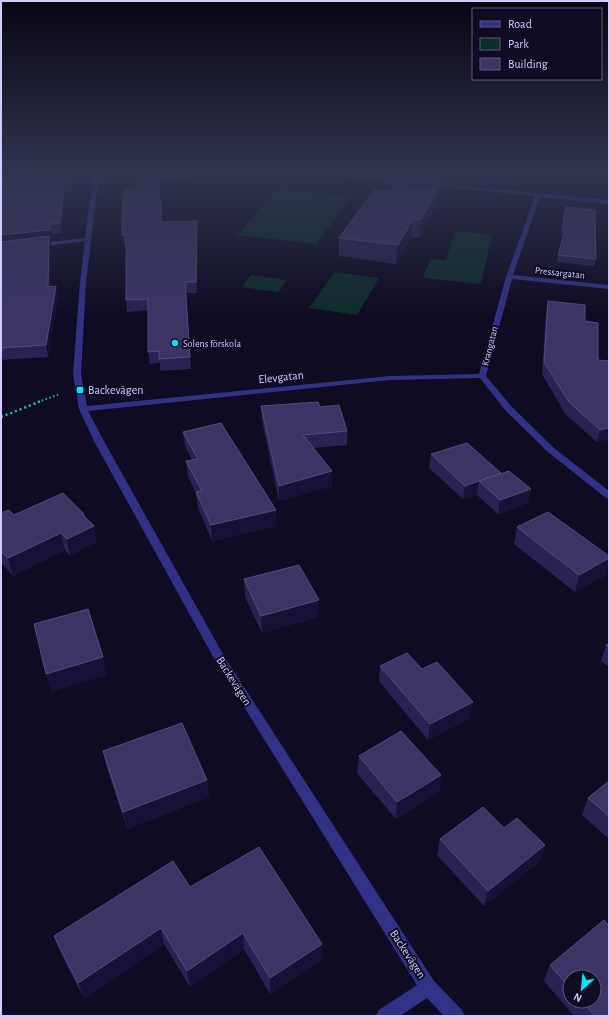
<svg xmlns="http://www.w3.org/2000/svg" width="610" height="1017" font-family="'Alegreya Sans',sans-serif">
<rect width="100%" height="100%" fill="#0e0b22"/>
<g fill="#0d2c2a">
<polygon points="277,190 350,197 317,244 237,235"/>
<polygon points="455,231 492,235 481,284 423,278 430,259 446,260"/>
<polygon points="335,272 379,278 357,315 309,308"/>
<polygon points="251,275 287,280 278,292 242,287"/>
</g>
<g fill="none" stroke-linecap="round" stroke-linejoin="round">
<polyline stroke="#21bdae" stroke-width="2" stroke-dasharray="1.5 2.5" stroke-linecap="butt" points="38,402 60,394"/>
<polyline stroke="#21bdae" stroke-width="2.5" stroke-dasharray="2 3" stroke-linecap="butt" points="1,417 41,401"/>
<polygon fill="#313186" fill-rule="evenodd" points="93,175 99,175 86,282 81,374 87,406 390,376 479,374 506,277 535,196 341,177 338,175 356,175 609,200 609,204 540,197 513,275 609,285 609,289 512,279 486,376 511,406 554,448 609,491 609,499 606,498 548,452 505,410 480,378 390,380 88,411 105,443 224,656 434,981 462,1010 465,1016 444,1016 427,998 400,1016 376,1016 379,1010 417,985 216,662 95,443 79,409 73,374 80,282 85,241 39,247 36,245 39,243 85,238"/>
</g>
<g fill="#2a2252" fill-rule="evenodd">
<polygon points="1,175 18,181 66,188 61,233 52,234 51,240 50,240 51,247 51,286 58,297 48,357 1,360"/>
<polygon points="137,175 195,175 195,179 159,181 162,222 197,232 197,293 186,293 191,369 160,371 160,363 150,364 148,352 148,310 127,312 126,300 126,246 124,246 122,235 136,188"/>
<polygon points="438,189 436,206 419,238 411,237 396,264 339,256 339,238 392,191"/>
<polygon points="566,207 596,259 594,266 557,262 563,237 561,236"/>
<polygon points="548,301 585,321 598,360 609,361 609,439 597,442 566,415 542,374 546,313"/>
<polygon points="261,406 320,407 347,431 347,445 314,448 332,486 279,501 262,421"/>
<polygon points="183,432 276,510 276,526 212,541 198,508 196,493 188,476 186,461 192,460 185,446"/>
<polygon points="431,454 501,473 531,489 528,503 498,514 477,495 463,499 429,468"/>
<polygon points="1,513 14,515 84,514 85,516 97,542 70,556 65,550 13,576 1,562"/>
<polygon points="517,527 606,575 575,592 514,544"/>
<polygon points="244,579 318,617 262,633 245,597"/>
<polygon points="609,644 609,667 601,661 606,645"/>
<polygon points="380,666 470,718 428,740 379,681"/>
<polygon points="103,751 207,780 209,797 127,829 107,768"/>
<polygon points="359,756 441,775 439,792 396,819 357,773"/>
<polygon points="609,781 609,839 582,815 588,798"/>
<polygon points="504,828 545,845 540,861 484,906 437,855 440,839"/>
<polygon points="190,887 322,944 322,960 270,994 244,949 190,987 164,944 84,999 60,952 54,936"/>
<path d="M604,920L609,926V1016H574L544,981L550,965ZM570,977H594V1001H570Z"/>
</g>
<g fill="#171137">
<polygon points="14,175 21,175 13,191 11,182"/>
<polygon points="65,179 66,188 61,233 60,223"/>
<polygon points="438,189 436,206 419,238 421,220"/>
<polygon points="413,219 411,237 396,264 398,245"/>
<polygon points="197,221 197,293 196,282"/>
<polygon points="50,224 52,234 51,240 50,240 51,247 51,298 1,245 1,235"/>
<polygon points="56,286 58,297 48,357 46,345"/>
<polygon points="609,428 609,439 597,442 600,430"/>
<polygon points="332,471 332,486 279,501 279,486"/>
<polygon points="501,473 479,481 477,495 463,499 465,486"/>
<polygon points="531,489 528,503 498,514 500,500"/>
<polygon points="276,510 276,526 212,541 211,525"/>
<polygon points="82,514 84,514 87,529 94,526 97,542 70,556 67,539"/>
<polygon points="61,533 65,550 13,576 8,558"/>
<polygon points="609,558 609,564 606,575 575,592 579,575"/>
<polygon points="319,600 318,617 262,633 261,616"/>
<polygon points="103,657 107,675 51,692 46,674"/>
<polygon points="473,702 470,718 428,740 430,724"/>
<polygon points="441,775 439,792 396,819 397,802"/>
<polygon points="207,780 209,797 127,829 123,812"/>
<polygon points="545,845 540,861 484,906 488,891"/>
<polygon points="161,928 164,944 84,999 78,983"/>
<polygon points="243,933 244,949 190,987 187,971"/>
<polygon points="322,944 322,960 270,994 270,978"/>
</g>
<g fill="#3b3465" stroke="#534c7d">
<polygon points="1,175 14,175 11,182 65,179 60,223 50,224 50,230 1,235"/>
<polygon points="137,175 158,175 162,222 197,221 196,282 185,282 190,357 159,359 159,351 148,352 148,299 126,300 126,235 122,235 123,189 136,188"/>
<polygon points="396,185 438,189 421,220 413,219 398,245 339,238 374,190 392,191"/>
<polygon points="566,207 595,210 596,259 558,255 565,230 562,230"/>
<polygon points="49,236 48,287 56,286 46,345 1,348 1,242"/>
<polygon points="548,301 585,305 585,321 598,323 598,360 609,361 609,428 600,430 569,402 544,362"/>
<polygon points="318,402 320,407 339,405 347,431 303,435 332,471 279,486 261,406"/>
<polygon points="221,423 276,510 211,525 196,492 202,491 186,461 198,459 183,432"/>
<polygon points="467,443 501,473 465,486 431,454"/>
<polygon points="509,471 531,489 500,500 479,481"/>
<polygon points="63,493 84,514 82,514 94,526 67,539 61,533 8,558 1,551 1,513 9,510 14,515"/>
<polygon points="548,512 609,556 609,558 579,575 517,527"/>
<polygon points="299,565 319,600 261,616 244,579"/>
<polygon points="88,609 103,657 46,674 34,624"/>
<polygon points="609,644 609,648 606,645"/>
<polygon points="407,653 422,669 437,662 473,702 430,724 380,666"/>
<polygon points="182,723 207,780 123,812 103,751"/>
<polygon points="401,731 441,775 397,802 359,756"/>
<polygon points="609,781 609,816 588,798"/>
<polygon points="483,807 504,828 517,818 545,845 488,891 440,839"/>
<polygon points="259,847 322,944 270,978 243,933 187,971 161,928 78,983 54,936 173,861 190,887"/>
<polygon points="604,920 609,926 609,1016 595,1016 582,1001 594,1001 594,977 570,977 570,988 550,965"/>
</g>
<linearGradient id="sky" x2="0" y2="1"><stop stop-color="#080613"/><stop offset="0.55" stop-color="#30344f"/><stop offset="1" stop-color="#30344f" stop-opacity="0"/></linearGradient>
<rect width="610" height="317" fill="url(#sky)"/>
<g fill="#00e7f7" stroke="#0e0b22" stroke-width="1.5">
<circle cx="175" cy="343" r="4"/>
<rect x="76" y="386" width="8" height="8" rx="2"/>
</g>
<g text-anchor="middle" stroke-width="4" stroke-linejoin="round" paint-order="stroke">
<g font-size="10" fill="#d0ccff" stroke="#0e0b22">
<text transform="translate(560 272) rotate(6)" y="4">Pressargatan</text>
<text transform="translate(489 346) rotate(-76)" y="4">Krangatan</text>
</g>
<g font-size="10" fill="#d0ccff" stroke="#0e0b22" text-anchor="start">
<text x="183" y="347">Solens förskola</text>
</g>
<g font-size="12" fill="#d0ccff" stroke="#0e0b22">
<text transform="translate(281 377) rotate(-6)" y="4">Elevgatan</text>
<text transform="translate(234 681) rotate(58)" y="4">Backevägen</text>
<text transform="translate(408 954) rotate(57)" y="4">Backevägen</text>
</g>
<g font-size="12" fill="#d0ccff" stroke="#0e0b22" text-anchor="start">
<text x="88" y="394">Backevägen</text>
</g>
</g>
<rect width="610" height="1017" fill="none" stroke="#d0ccff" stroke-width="4"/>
<rect x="472" y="8" width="130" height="72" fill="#0e0b22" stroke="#5c587a"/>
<rect x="480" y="21" width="20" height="6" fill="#313186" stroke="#5c587a"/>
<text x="508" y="28" font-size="12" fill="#d0ccff">Road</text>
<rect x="480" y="38" width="20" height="12" fill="#0d2c2a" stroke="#5c587a"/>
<text x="508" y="48" font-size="12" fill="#d0ccff">Park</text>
<rect x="480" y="58" width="20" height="12" fill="#3b3465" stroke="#5c587a"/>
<text x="508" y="68" font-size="12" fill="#d0ccff">Building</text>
<g transform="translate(582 989) rotate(207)"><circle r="19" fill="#0e0b22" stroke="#5c587a"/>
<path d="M0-3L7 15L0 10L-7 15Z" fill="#00e7f7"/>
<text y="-6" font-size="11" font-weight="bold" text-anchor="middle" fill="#d0ccff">N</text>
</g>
</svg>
